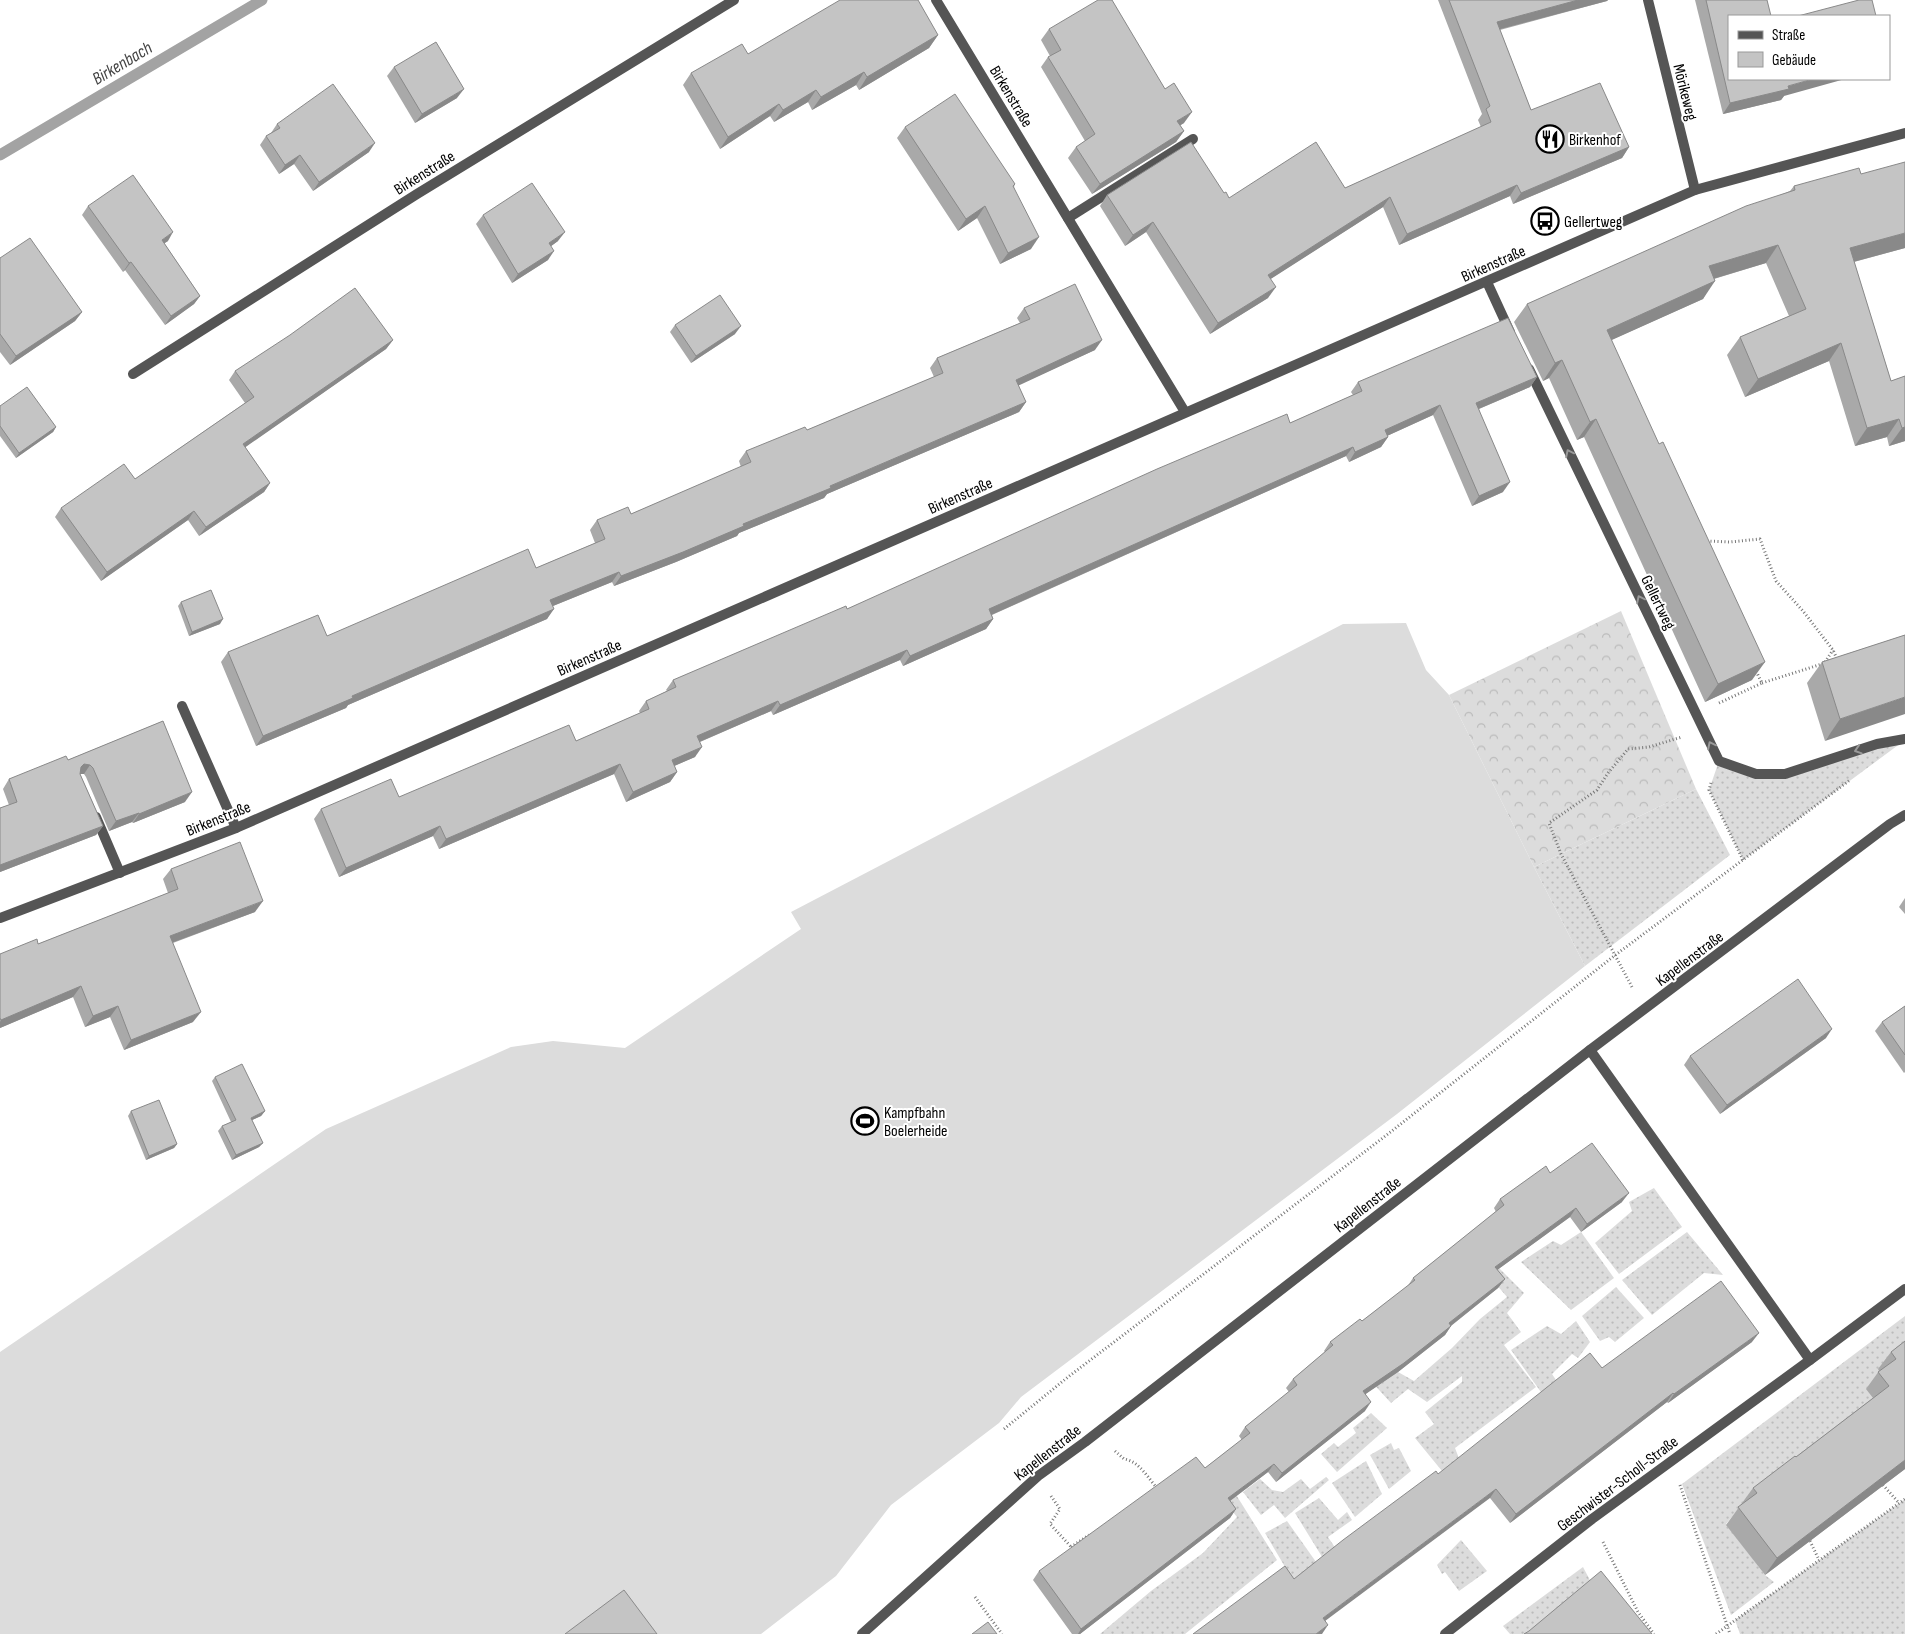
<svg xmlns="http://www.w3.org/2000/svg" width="1905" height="1634" font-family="'Sofia Sans Condensed',sans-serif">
<defs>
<pattern id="grass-dots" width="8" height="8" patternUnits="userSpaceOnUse" patternTransform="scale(1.25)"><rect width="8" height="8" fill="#dcdcdc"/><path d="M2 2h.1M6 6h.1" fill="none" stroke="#bbb" stroke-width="1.8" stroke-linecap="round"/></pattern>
<pattern id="forest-crowns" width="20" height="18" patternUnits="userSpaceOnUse" patternTransform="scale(1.25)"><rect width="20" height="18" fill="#dcdcdc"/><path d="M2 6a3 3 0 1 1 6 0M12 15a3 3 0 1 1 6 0" fill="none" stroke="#bbb"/></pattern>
</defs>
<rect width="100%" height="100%" fill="#fff"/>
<g fill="url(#grass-dots)">
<polygon points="1905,740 1743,860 1709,790 1719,761 1756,774 1785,774"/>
<polygon points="1696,789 1730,855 1585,966 1534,867"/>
<polygon points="1654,1188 1682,1227 1619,1274 1595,1243 1632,1211 1629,1202"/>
<polygon points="1581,1232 1614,1278 1571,1310 1521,1262 1553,1241 1561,1245"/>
<polygon points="1687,1232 1723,1275 1704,1273 1652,1315 1622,1280"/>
<polygon points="1494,1263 1524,1293 1507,1313 1521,1332 1504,1345 1536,1387 1455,1448 1460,1461 1442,1471 1415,1438 1434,1424 1425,1412 1462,1382 1462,1376 1427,1402 1408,1389 1391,1403 1358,1367 1398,1372 1414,1381 1452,1348 1480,1319 1507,1297 1484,1270"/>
<polygon points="1616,1287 1644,1318 1615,1342 1609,1337 1600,1341 1582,1316"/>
<polygon points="1905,1316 1905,1349 1883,1376 1880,1408 1741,1506 1726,1524 1765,1575 1774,1582 1731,1615 1682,1484"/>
<polygon points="1576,1321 1590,1342 1578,1358 1572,1354 1552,1374 1558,1383 1543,1395 1511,1350 1547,1326 1561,1334"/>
<polygon points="1371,1413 1387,1428 1337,1472 1321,1454 1334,1443 1338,1447 1356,1433 1353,1428"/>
<polygon points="1391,1443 1394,1450 1399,1448 1411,1471 1389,1489 1370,1455"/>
<polygon points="1366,1461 1382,1494 1355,1517 1332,1483"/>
<polygon points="1326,1477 1329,1480 1285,1518 1274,1505 1261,1515 1243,1492 1260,1479 1272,1490 1283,1492 1301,1479 1310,1489"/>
<polygon points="1228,1482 1277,1560 1185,1634 1100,1634 1151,1591 1203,1553 1237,1517 1217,1492"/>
<polygon points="1319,1498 1338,1520 1347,1512 1352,1520 1328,1537 1336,1549 1324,1560 1295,1513"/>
<polygon points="1905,1499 1905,1634 1740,1634 1735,1620"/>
<polygon points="1287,1521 1326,1576 1301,1594 1265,1533"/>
<polygon points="1461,1540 1487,1571 1459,1591 1445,1572 1442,1574 1437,1565"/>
<polygon points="1583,1567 1592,1584 1541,1634 1510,1634 1503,1626"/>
</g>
<polygon fill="url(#forest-crowns)" points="1621,611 1696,789 1534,867 1449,695"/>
<polygon fill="#dcdcdc" points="1406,623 1426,670 1449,695 1534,867 1585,966 1397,1114 1021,1397 999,1423 891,1505 836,1576 761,1634 0,1634 0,1352 326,1129 511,1047 553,1041 625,1048 801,929 791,912 1343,624"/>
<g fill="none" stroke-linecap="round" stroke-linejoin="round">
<polyline stroke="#a3a3a3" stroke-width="11" points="0,155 262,0"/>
<g stroke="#777" stroke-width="3" stroke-dasharray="1 2.5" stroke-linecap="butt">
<polyline points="1707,541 1730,542 1760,539 1776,581 1803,611 1833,650 1837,659"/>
<polyline points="1825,662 1833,650"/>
<polyline points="1762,683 1822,664"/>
<polyline points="1719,703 1762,683 1755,669"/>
<polyline points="1711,783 1709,790 1743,860"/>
<polyline points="1632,987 1561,854 1549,823 1597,790 1608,773 1628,749 1649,747 1682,737"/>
<polyline points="1004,1429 1068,1377 1388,1134 1614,956 1850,780"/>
<path d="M1115,1451L1124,1459C1139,1461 1148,1478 1157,1488"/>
<polyline points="1680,1485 1730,1634"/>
<polyline points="1883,1485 1899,1503"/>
<polyline points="1051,1496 1060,1509 1050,1524 1074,1550"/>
<polyline points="1810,1541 1819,1560"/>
<polyline points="1603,1542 1638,1612 1654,1634"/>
<polyline points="1071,1547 1089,1535"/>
<polyline points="975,1597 1002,1634"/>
<polyline points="1716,1634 1905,1499"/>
</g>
<g stroke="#555" stroke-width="10">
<polyline points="1068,218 1193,139"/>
<polyline points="182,706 236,828"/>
<polyline points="96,817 120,873"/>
</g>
<g stroke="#555" stroke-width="10">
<polyline points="936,0 1185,412"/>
<polyline points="1648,0 1695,190"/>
<polyline points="1487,282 1510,332"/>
<polyline points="1529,369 1719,761 1756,774 1785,774 1877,744 1905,739"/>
<polyline points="133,374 417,194 734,0"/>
<polyline points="0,918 236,828 1695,190 1905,133"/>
<polyline points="1810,1360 1905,1289"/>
<polyline points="862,1634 1038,1476 1085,1442 1590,1050 1890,824 1905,815"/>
<polyline points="1445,1634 1592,1519 1810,1360 1590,1050"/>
</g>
</g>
<g fill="#a9a9a9">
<polygon points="1438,0 1608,0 1607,1 1500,30 1531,110 1629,147 1622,158 1513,204 1510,196 1399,245 1383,207 1270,279 1268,298 1210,334 1146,232 1125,246 1100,206 1107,195 1224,193 1229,198 1345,188 1481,127 1478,120 1482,114"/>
<polygon points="1695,0 1767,0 1784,96 1781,100 1723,114"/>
<polygon points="1049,29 1184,123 1180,125 1184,131 1176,142 1092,194 1068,158 1076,147 1085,141 1041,67 1048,57 1050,56 1041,40"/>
<polygon points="938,35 929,48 859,90 856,85 812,110 808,102 774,122 770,116 720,149 683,85 691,73 748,54"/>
<polygon points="394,67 457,98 415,123 387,76"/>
<polygon points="277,124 369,152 313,191 294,164 279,174 260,145 266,136 271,133"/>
<polygon points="905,127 1015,184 1014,187 1031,249 1000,264 977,218 958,231 897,138"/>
<polygon points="1861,174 1905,248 1854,262 1891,381 1905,376 1905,441 1889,446 1887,437 1855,446 1829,361 1745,397 1727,355 1740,337 1789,316 1766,263 1714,279 1703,299 1611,340 1752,680 1705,702 1584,437 1577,440 1549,378 1543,381 1514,322 1527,304 1790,191 1794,186"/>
<polygon points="88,206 168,241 164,243 200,296 194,304 165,325 125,270 123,272 82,215"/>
<polygon points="483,215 558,241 551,246 548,260 512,283 476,224"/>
<polygon points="0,258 82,312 75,321 10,365 0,352"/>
<polygon points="1024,308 1095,350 1018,385 1026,402 1019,412 827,494 824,498 739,533 737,536 676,562 614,586 612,582 553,606 547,619 348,705 346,708 256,746 221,662 228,652 327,636 536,568 595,543 590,530 597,520 631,514 741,467 739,461 746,451 807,430 934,377 930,368 937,358 1020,323 1017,318"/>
<polygon points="675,325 735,334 691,363 670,332"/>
<polygon points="393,340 386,349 245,447 270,483 264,492 199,536 188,520 101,581 55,517 61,508 135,479 245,403 229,380 235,371"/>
<polygon points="1537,377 1530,387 1479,409 1503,492 1472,506 1433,415 1387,436 1388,437 1381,447 1349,462 1346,456 992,615 993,619 986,629 903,666 900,660 773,715 771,711 700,742 695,757 674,766 677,772 670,782 626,802 614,774 439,849 433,836 339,877 314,819 321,809 399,797 576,741 640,713 639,711 646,701 667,691 666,690 673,680 847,609 1290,423 1353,395 1351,392 1358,382"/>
<polygon points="0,406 56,427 53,432 16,458 0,436"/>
<polygon points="181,602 220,624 189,636 178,606"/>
<polygon points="1905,635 1825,741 1807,683 1822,662"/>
<polygon points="163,721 185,802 133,823 132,822 109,831 86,777 84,774 80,774 103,826 96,835 0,872 0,808 9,805 3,789 9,779 68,760"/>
<polygon points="171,869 255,912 173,943 193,1022 124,1050 110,1017 85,1027 73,997 0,1028 0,954 38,944 168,893 163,879"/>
<polygon points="1905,898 1905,914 1899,907"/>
<polygon points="1905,1006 1905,1072 1904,1073 1875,1031 1882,1022"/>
<polygon points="1826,1038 1720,1114 1684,1065 1690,1056"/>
<polygon points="215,1077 265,1111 261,1116 252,1120 263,1143 259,1147 232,1160 218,1131 222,1126 231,1122 212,1081"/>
<polygon points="131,1111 177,1144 174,1148 146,1160 128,1116"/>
<polygon points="1550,1173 1622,1202 1581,1232 1570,1217 1497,1270 1505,1279 1498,1288 1451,1326 1445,1335 1398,1372 1365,1394 1365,1411 1276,1482 1268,1472 1230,1501 1236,1509 1230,1518 1080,1634 1072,1634 1033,1580 1039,1571 1205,1468 1242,1440 1239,1436 1245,1427 1289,1392 1286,1388 1293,1379 1325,1352 1324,1351 1330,1342 1362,1321 1407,1287 1413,1278 1496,1212 1494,1208 1500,1199"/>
<polygon points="1905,1341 1905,1469 1765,1575 1726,1525 1753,1488 1796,1457 1873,1398 1866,1389 1879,1371 1878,1369 1891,1352"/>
<polygon points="1752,1342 1668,1403 1667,1402 1510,1523 1490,1498 1438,1474 1602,1368"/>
</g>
<g fill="#898989">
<polygon points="1578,0 1608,0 1607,1 1489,32 1497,22"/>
<polygon points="938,35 929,48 859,90 867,77"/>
<polygon points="864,72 856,85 812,110 821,97"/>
<polygon points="1813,79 1845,79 1784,96 1781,100 1723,114 1730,103"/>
<polygon points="464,89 457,98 415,123 422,114"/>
<polygon points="816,90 808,102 774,122 783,110"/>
<polygon points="779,104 770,116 720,149 728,137"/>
<polygon points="1192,112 1184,123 1170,132 1177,121"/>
<polygon points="1184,131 1176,142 1092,194 1100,184"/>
<polygon points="375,143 369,152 313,191 319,182"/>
<polygon points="1629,147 1622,158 1513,204 1521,193"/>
<polygon points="300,155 294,164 279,174 285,165"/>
<polygon points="1517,185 1510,196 1399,245 1407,234"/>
<polygon points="1390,197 1383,207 1260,286 1268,275"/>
<polygon points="985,206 977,218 958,231 966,219"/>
<polygon points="1153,222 1146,232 1125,246 1133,235"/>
<polygon points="173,232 168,241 156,249 162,240"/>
<polygon points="565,232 558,241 543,252 549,243"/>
<polygon points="1905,233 1905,248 1838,266 1850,248"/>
<polygon points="1039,237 1031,249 1000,264 1008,253"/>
<polygon points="1778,245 1766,263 1696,284 1709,266"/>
<polygon points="554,251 548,260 512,283 518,274"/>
<polygon points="131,262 125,270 123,272 129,263"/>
<polygon points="1715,281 1703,299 1594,348 1607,330"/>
<polygon points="1276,287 1268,298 1210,334 1218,323"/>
<polygon points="200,296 194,304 165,325 171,316"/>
<polygon points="82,312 75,321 10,365 16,356"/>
<polygon points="741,326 735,334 691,363 696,356"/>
<polygon points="393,340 386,349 237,453 243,444"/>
<polygon points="1102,340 1095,350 1009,390 1016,380"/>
<polygon points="1841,343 1829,361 1745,397 1758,379"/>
<polygon points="1562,360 1549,378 1543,381 1555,363"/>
<polygon points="1537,377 1530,387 1469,413 1476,403"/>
<polygon points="1026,402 1019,412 827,494 824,498 739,533 737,536 676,562 614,586 621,576"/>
<polygon points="1440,405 1433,415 1378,440 1385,430"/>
<polygon points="1596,419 1584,437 1577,440 1590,422"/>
<polygon points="1899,419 1887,437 1855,446 1867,428"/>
<polygon points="56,427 53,432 16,458 19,453"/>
<polygon points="1905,427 1905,441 1889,446 1902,428"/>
<polygon points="1388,437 1381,447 1349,462 1355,452"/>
<polygon points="1353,447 1346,456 982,619 989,609"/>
<polygon points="1510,482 1503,492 1472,506 1479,496"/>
<polygon points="270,483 264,492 199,536 206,527"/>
<polygon points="194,511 188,520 101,581 107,572"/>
<polygon points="619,572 612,582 543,610 550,600"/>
<polygon points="554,609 547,619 348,705 346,708 256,746 263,736 352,696"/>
<polygon points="223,619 220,624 189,636 192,632"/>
<polygon points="993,619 986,629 903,666 910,656"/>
<polygon points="907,650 900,660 773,715 780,705"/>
<polygon points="1765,662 1752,680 1705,702 1718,684"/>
<polygon points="1905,697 1905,714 1825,741 1840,719"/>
<polygon points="778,701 771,711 690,746 697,736"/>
<polygon points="702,747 695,757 665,770 672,760"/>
<polygon points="84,764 90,765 84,774 78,774 81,767"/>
<polygon points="620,764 614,774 439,849 446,839"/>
<polygon points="677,772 670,782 626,802 633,792"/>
<polygon points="192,792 185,802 133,823 139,814"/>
<polygon points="139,813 132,822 109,831 116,821"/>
<polygon points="103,826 96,835 0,872 0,865"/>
<polygon points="440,826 433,836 339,877 346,868"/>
<polygon points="263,901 255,912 163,946 170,936"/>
<polygon points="81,986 73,997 0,1028 0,1022 1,1020"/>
<polygon points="118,1006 110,1017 85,1027 93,1016"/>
<polygon points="201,1012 193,1022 124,1050 131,1040"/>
<polygon points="1832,1029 1826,1038 1720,1114 1727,1105"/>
<polygon points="265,1111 261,1116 248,1122 251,1118"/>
<polygon points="263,1143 259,1147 232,1160 236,1155"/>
<polygon points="177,1144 174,1148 146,1160 149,1156"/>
<polygon points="1629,1193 1622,1202 1581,1232 1587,1224"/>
<polygon points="1576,1208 1570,1217 1489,1276 1495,1267"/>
<polygon points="1505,1279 1498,1288 1443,1332 1449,1323"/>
<polygon points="1451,1326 1445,1335 1398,1372 1357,1400 1363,1391"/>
<polygon points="1759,1333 1752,1342 1668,1403 1674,1394"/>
<polygon points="1673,1393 1667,1402 1510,1523 1516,1514"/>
<polygon points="1371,1402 1365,1411 1276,1482 1282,1473"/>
<polygon points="1905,1460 1905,1469 1765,1575 1777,1558"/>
<polygon points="1274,1464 1268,1472 1222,1507 1228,1498"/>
<polygon points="1496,1489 1490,1498 1317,1627 1323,1618"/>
<polygon points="1236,1509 1230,1518 1080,1634 1078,1634 1081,1629"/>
<polygon points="1328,1625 1322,1634 1316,1634"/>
</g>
<g fill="#c4c4c4" stroke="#898989">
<polygon points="840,0 918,0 938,35 867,77 864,72 821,97 816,90 783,110 779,104 728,137 691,73 742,44 748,54"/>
<polygon points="1098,0 1112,0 1165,89 1174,83 1192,112 1177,121 1184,131 1100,184 1076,147 1095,134 1048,57 1061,50 1049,29"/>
<polygon points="1449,0 1578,0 1497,22 1531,110 1600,83 1629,147 1521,193 1517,185 1407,234 1390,197 1268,275 1276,287 1218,323 1153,222 1133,235 1107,195 1191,142 1224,193 1226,192 1229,198 1316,142 1345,188 1491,122 1486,109 1490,106"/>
<polygon points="1706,0 1767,0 1771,16 1729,16 1729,79 1813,79 1788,86 1789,89 1730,103"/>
<polygon points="1859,0 1872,0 1876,16 1798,16"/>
<polygon points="436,42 464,89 422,114 394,67"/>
<polygon points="333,84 375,143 319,182 300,155 285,165 266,136 280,128 277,124"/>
<polygon points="955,94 1015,184 1013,186 1039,237 1008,253 985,206 966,219 905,127"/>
<polygon points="1905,162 1905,233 1850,248 1891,381 1905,376 1905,427 1902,428 1899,419 1867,428 1841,343 1758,379 1740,337 1806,309 1778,245 1709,266 1715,281 1607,330 1659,444 1663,442 1765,662 1718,684 1596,419 1590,422 1562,360 1555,363 1527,304 1746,206 1795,190 1794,186 1859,168 1861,174"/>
<polygon points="133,175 173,232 162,240 200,296 171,316 131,262 129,263 88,206"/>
<polygon points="532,183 565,232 549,243 554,251 518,274 483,215"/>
<polygon points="30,238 82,312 16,356 0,334 0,258"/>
<polygon points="1075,284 1102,340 1016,380 1026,402 830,486 831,488 743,524 744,526 683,552 621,576 619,572 550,600 554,609 352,696 353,698 263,736 228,652 318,615 327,636 528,549 536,568 605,539 597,520 628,507 631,514 751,462 746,451 805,427 807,430 943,373 937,358 1030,319 1024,308"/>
<polygon points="355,288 393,340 243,444 270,483 206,527 194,511 107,572 61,508 124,464 135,479 254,397 235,371 290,335"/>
<polygon points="720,295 741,326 696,356 675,325"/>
<polygon points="1508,318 1537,377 1476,403 1510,482 1479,496 1440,405 1385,430 1388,437 1355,452 1353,447 989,609 993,619 910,656 907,650 780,705 778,701 697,736 702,747 672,760 677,772 633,792 620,764 446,839 440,826 346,868 321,809 391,779 399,797 569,725 576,741 649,709 646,701 676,687 673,680 846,606 847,609 1157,469 1287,414 1290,423 1362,391 1358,382"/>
<polygon points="27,387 56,427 19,453 0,426 0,406"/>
<polygon points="211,590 223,619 192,632 181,602"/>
<polygon points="1905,635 1905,697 1840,719 1822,662"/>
<polygon points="163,721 192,792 139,814 139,813 116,821 93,768 90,765 84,764 81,767 80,774 103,826 0,865 0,808 17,802 9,779 66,756 68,760"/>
<polygon points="240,842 263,901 170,936 201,1012 131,1040 118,1006 93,1016 81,986 1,1020 0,1018 0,954 37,939 38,944 178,889 171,869"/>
<polygon points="1798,979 1832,1029 1727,1105 1690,1056"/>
<polygon points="1905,1006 1905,1055 1882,1022"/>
<polygon points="242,1064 265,1111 251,1118 263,1143 236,1155 222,1126 236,1120 215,1077"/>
<polygon points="159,1100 177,1144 149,1156 131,1111"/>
<polygon points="1592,1143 1629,1193 1587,1224 1576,1208 1495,1267 1505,1279 1449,1323 1451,1326 1404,1363 1363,1391 1371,1402 1282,1473 1274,1464 1228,1498 1236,1509 1081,1629 1039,1571 1196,1457 1205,1468 1250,1433 1245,1427 1297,1385 1293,1379 1333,1345 1330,1342 1360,1319 1362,1321 1415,1280 1413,1278 1504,1205 1500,1199 1546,1166 1550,1173"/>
<polygon points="1721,1281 1759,1333 1674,1394 1673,1393 1516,1514 1496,1489 1323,1618 1328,1625 1316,1634 1193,1634 1285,1566 1294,1579 1343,1540 1436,1471 1438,1474 1590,1353 1602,1368"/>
<polygon points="1905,1341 1905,1460 1777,1558 1738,1507 1757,1493 1753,1488 1795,1456 1796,1457 1889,1386 1878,1372 1896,1359 1891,1352"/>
<polygon points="1601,1571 1652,1634 1524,1634 1529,1631"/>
<polygon points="624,1590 657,1634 565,1634"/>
<polygon points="988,1622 997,1634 972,1634"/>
</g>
<defs><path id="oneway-chevron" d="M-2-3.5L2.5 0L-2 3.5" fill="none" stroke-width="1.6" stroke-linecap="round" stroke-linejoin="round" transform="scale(1.25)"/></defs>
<g stroke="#999">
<use href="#oneway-chevron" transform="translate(1569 453) rotate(-116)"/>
<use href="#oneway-chevron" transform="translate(1640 599) rotate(-116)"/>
<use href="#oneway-chevron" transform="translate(1711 745) rotate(-116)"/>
<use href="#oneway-chevron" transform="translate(1858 750) rotate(162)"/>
</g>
<defs>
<g id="restaurant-ring" transform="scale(1.4375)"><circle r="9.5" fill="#fff" stroke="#000" stroke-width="1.5"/><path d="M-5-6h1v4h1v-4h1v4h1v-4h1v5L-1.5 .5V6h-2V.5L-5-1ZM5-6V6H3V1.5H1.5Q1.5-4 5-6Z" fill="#000"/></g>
<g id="bus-ring" transform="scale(1.4375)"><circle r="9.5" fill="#fff" stroke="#000" stroke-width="1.5"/><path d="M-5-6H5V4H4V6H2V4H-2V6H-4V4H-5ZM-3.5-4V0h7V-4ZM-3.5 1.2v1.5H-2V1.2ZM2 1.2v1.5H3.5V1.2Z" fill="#000"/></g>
<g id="stadium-ring" transform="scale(1.4375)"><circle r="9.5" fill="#fff" stroke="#000" stroke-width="1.5"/><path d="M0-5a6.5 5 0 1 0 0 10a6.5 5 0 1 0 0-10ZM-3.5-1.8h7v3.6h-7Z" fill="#000"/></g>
</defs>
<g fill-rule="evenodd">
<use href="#restaurant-ring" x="1550" y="139"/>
<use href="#bus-ring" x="1545" y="221"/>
<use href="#stadium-ring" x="865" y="1121"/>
</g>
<g text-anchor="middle" stroke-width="4" stroke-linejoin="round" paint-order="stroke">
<g font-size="16" fill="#000" stroke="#fff">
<text transform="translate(1686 92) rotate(76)" y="6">Mörikeweg</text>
<text transform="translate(1012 96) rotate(59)" y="6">Birkenstraße</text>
<text transform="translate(424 172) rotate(-32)" y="6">Birkenstraße</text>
<text transform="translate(1493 263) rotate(-24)" y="6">Birkenstraße</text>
<text transform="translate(960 495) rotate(-24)" y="6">Birkenstraße</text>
<text transform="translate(1659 602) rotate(64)" y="6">Gellertweg</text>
<text transform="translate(589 657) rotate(-24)" y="6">Birkenstraße</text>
<text transform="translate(218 818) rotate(-22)" y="6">Birkenstraße</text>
<text transform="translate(1689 958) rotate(-37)" y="6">Kapellenstraße</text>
<text transform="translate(1367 1204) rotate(-38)" y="6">Kapellenstraße</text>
<text transform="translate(1047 1452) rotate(-38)" y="6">Kapellenstraße</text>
<text transform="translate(1617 1483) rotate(-37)" y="6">Geschwister-Scholl-Straße</text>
</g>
<g font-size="16" fill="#000" stroke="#fff" text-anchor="start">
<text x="1569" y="145">Birkenhof</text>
<text x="1564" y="227">Gellertweg</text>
<text x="884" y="1118">Kampfbahn<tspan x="884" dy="18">Boelerheide</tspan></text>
</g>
<g font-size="18" font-style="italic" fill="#444" stroke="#fff">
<text transform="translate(122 63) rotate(-31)" y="6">Birkenbach</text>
</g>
</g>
<rect x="1728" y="15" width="162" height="65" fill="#ffffff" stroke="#999999"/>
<rect x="1738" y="31" width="25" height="8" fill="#555555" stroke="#999999"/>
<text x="1772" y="40" font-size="15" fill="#000000">Straße</text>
<rect x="1738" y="52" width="25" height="15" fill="#c4c4c4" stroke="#999999"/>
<text x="1772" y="65" font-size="15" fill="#000000">Gebäude</text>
</svg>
